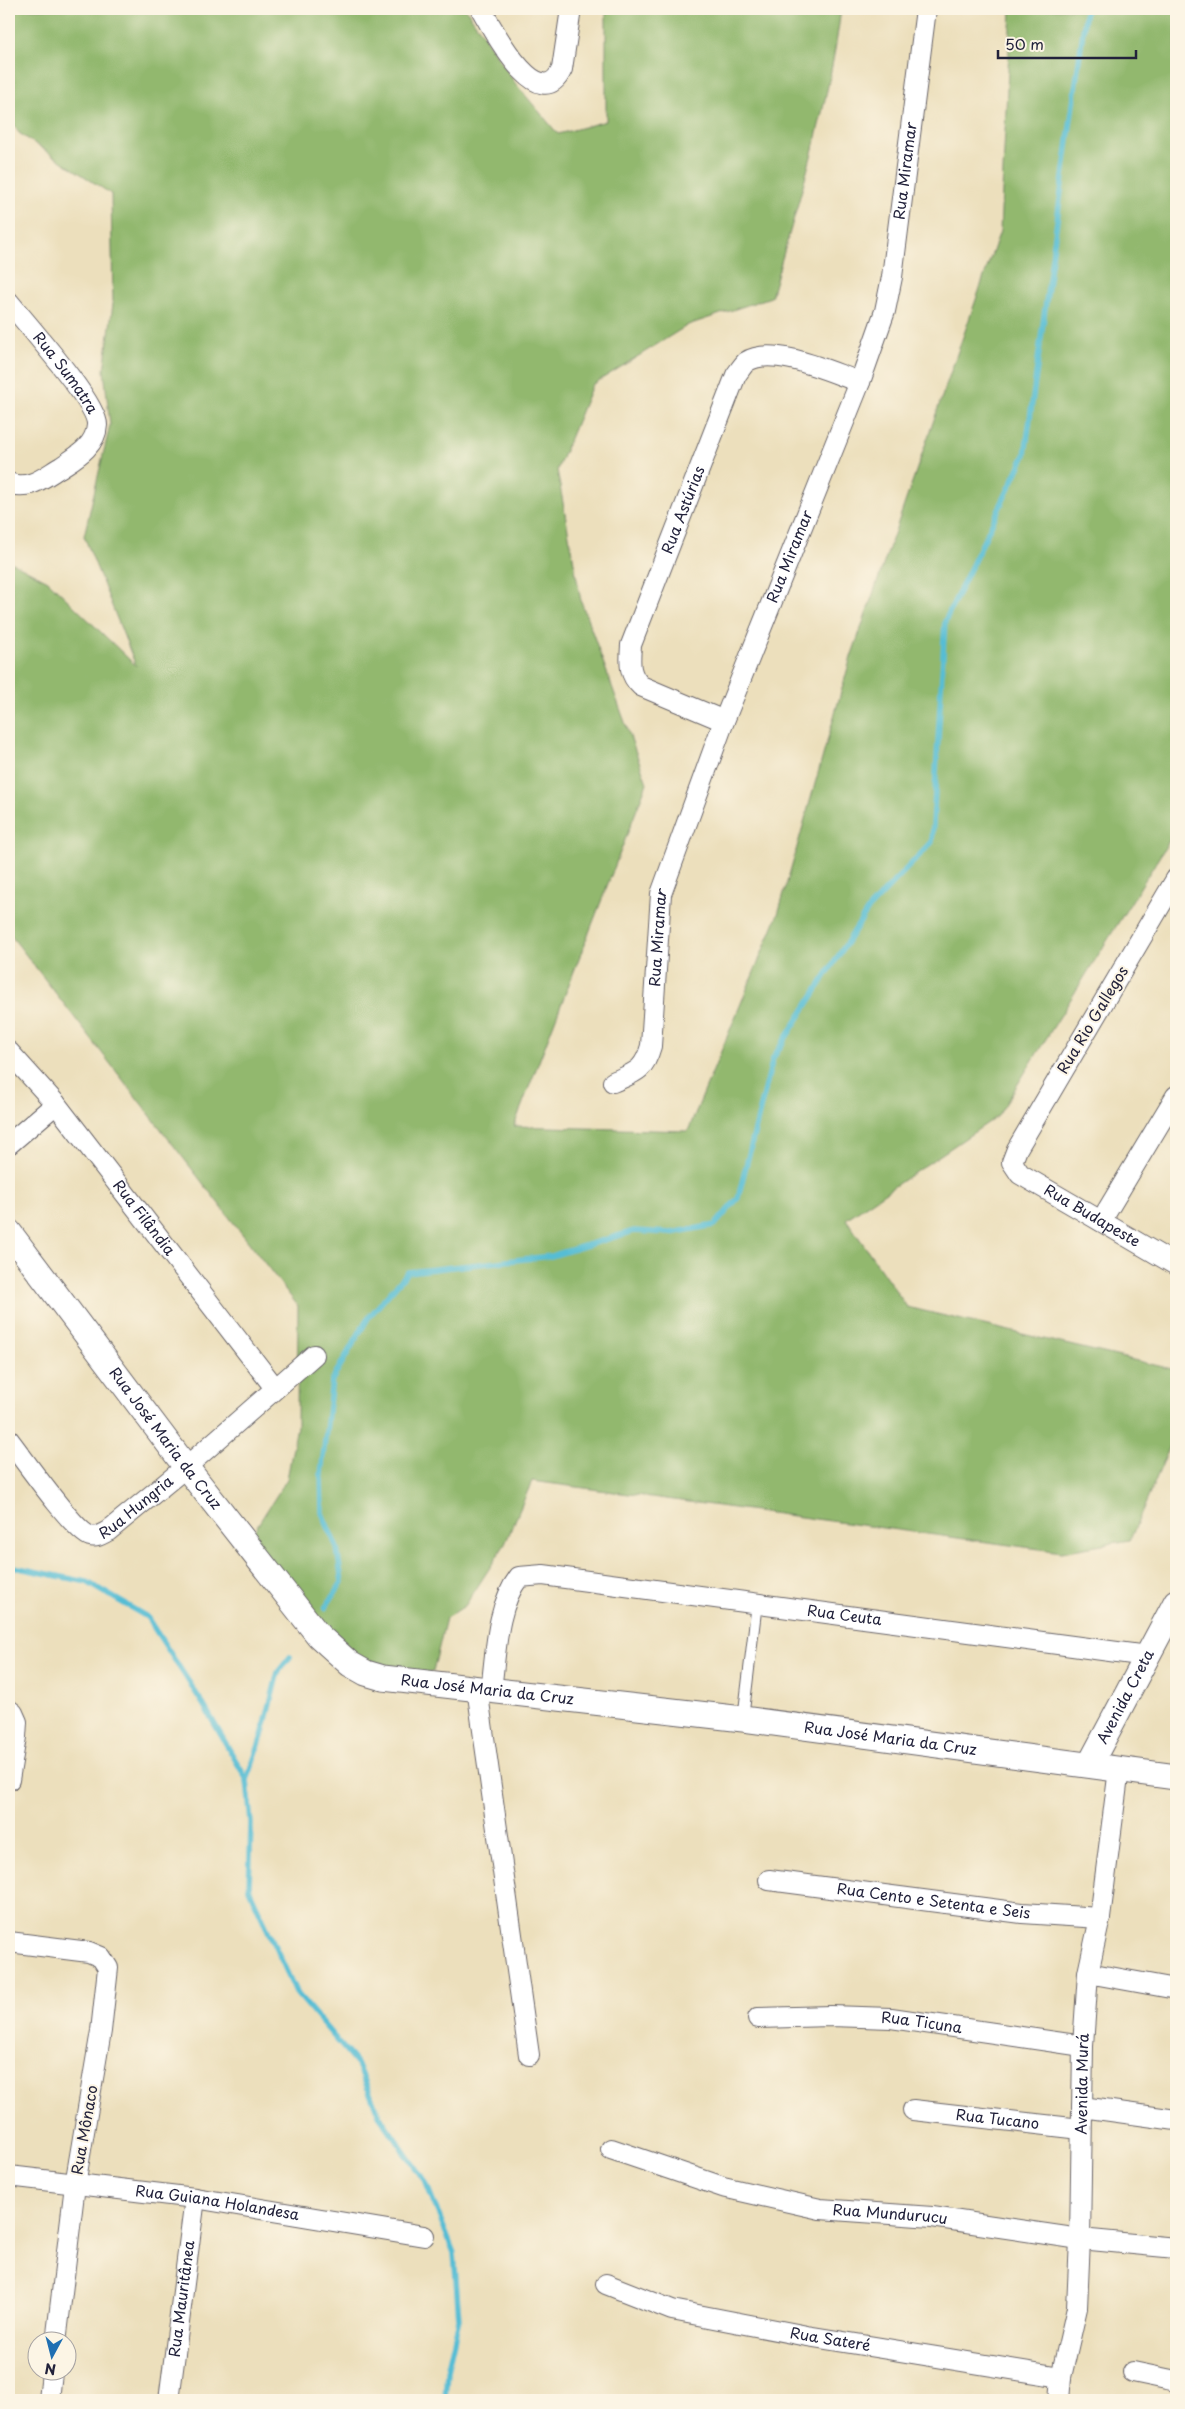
<svg xmlns="http://www.w3.org/2000/svg" width="1185" height="2409" font-family="'Playpen Sans',sans-serif">
<rect width="100%" height="100%" fill="#fcf5e5"/>
<filter id="ink" filterUnits="userSpaceOnUse"><feTurbulence type="fractalNoise" baseFrequency=".02" numOctaves="2"/><feDisplacementMap in="SourceGraphic" scale="10" xChannelSelector="R" yChannelSelector="G"/><feConvolveMatrix kernelMatrix="1 2 1 2 8 2 1 2 1" color-interpolation-filters="sRGB"/></filter>
<filter id="wash" filterUnits="userSpaceOnUse"><feTurbulence type="fractalNoise" baseFrequency=".0096" numOctaves="4" result="noise"/><feDisplacementMap in="SourceGraphic" scale="20" xChannelSelector="R" yChannelSelector="G"/><feGaussianBlur stdDeviation="1.12" result="paint"/><feColorMatrix in="noise" values="0 0 0 0 0 0 0 0 0 0 0 0 0 0 0 0 0 1.4 0 .05"/><feComposite in="paint" operator="in"/></filter>
<g filter="url(#wash)">
<rect width="100%" height="100%" fill="#ecdfbc"/>
<path fill="#92b86e" stroke="#5a6d54" d="M9,9H466L515,83L558,134L606,121V9H841C829,107 798,202 771,297L688,325L592,385L557,470L581,601L647,783L514,1126L688,1131L778,914L851,657L1000,231L1011,9H1176V830L998,1116L846,1219L907,1307L1176,1370V1432L1130,1540L1062,1552L532,1481L505,1544L465,1606L446,1618L433,1672L412,1674L352,1656L250,1537L287,1479L297,1426L298,1306L9,933V561L48,581L136,666L84,536L110,425L104,370L113,304L111,194L19,133L9,118Z"/>
<g fill="none" stroke-linecap="round" stroke-linejoin="round">
<g stroke="#56bdd4" stroke-width="5.5">
<polyline points="9,1566 87,1582 147,1617 203,1704 247,1780"/>
<polyline points="325,1608 342,1582 337,1548 322,1513 321,1474 332,1380 368,1318 408,1272 551,1256 634,1231 671,1233 715,1225 738,1198 773,1058 869,908 932,842 945,621 1025,455 1086,9"/>
<polyline points="290,1657 278,1672 262,1736 247,1780 251,1823 249,1889 296,1992 358,2065 379,2115 426,2183 454,2253 459,2319 447,2371 445,2400"/>
</g>
</g>
</g>
<g filter="url(#ink)">
<g fill="none" stroke-linecap="round" stroke-linejoin="round">
<g stroke="#696468" stroke-width="12">
<polyline id="service" points="743,1719 757,1603"/>
</g>
<g stroke="#696468" stroke-width="22">
<g id="minor">
<path d="M481,9C491,26 539,119 562,69L571,9"/>
<path id="s1" d="M9,302C25,322 98,404 97,425C96,446 76,457 61,467C44,477 29,491 9,483"/>
<path id="s2" d="M724,721L641,686C628,674 630,662 631,645L736,375C739,371 743,365 746,362C772,344 832,373 860,382"/>
<path id="s3" d="M1176,879L1017,1149L1012,1162L1020,1174L1176,1265"/>
<path id="s4" d="M9,1052L56,1104L275,1388"/>
<path id="s5" d="M613,1082C636,1072 644,1071 651,1046L661,894L724,721L860,382L885,311L892,277L926,9"/>
<polyline points="9,1144 56,1104"/>
<polyline points="1101,1221 1176,1096"/>
<path id="s6" d="M9,1440C22,1457 74,1531 90,1536C97,1538 102,1534 108,1531L186,1467L314,1355"/>
<polyline points="477,1688 529,2055"/>
<path id="s7" d="M491,1690C496,1654 496,1607 519,1577L543,1575L1147,1656"/>
<polyline points="9,1710 13,1713 17,1722 16,1737 9,1780"/>
<path id="s8" d="M769,1880L1022,1913L1100,1918"/>
<polyline points="9,1942 89,1952 101,1957 108,1968 101,2031 75,2185 56,2342"/>
<polyline points="1088,1973 1176,1989"/>
<path id="s9" d="M758,2018L831,2016L891,2018L1083,2046"/>
<polyline points="1082,2107 1176,2120"/>
<path id="s10" d="M913,2110L1081,2129"/>
<path id="s11" d="M611,2149L723,2187L820,2209L932,2217L1080,2239L1176,2248"/>
<path id="s12" d="M9,2176L195,2198L424,2236"/>
<path id="s13" d="M606,2284L672,2310L807,2336L1061,2377"/>
<polyline points="1133,2372 1176,2381"/>
<polyline points="49,2400 52,2372"/>
<path id="s14" d="M169,2400L195,2198"/>
<path id="s15" d="M1059,2400L1061,2377L1077,2308L1080,2239L1083,2046L1088,1973L1100,1918L1119,1769"/>
</g>
</g>
<g stroke="#696468" stroke-width="27">
<g id="tertiary">
<path id="s16" d="M9,1232L186,1467L319,1636L350,1664L366,1673L383,1678L743,1719L1176,1777"/>
<path id="s17" d="M1090,1764L1176,1602"/>
</g>
</g>
<use href="#service" stroke="#fff" stroke-width="10"/>
<use href="#minor" stroke="#fff" stroke-width="20"/>
<use href="#tertiary" stroke="#fff" stroke-width="25"/>
</g>
</g>
<g text-anchor="middle" stroke-width="4" stroke-linejoin="round" paint-order="stroke">
<g font-size="15" fill="#22223b" stroke="#fcf5e5">
<text dy="5" stroke="none"><textPath href="#s5" startOffset="974">Rua Miramar</textPath></text>
<text dy="5" stroke="none"><textPath href="#s1" startOffset="91">Rua Sumatra</textPath></text>
<text dy="5" stroke="none"><textPath href="#s2" startOffset="279">Rua Astúrias</textPath></text>
<text dy="5" stroke="none"><textPath href="#s5" startOffset="569">Rua Miramar</textPath></text>
<text dy="5" stroke="none"><textPath href="#s5" startOffset="164">Rua Miramar</textPath></text>
<text transform="translate(1093 1020) rotate(-59)" y="5">Rua Rio Gallegos</text>
<text dy="5" stroke="none"><textPath href="#s3" startOffset="425">Rua Budapeste</textPath></text>
<text dy="5" stroke="none"><textPath href="#s4" startOffset="214">Rua Filândia</textPath></text>
<text dy="5" stroke="none"><textPath href="#s16" startOffset="259">Rua José Maria da Cruz</textPath></text>
<text dy="5" stroke="none"><textPath href="#s6" startOffset="182">Rua Hungria</textPath></text>
<text dy="5" stroke="none"><textPath href="#s7" startOffset="446">Rua Ceuta</textPath></text>
<text dy="5" stroke="none"><textPath href="#s16" startOffset="692">Rua José Maria da Cruz</textPath></text>
<text dy="5" stroke="none"><textPath href="#s17" startOffset="76">Avenida Creta</textPath></text>
<text dy="5" stroke="none"><textPath href="#s16" startOffset="1098">Rua José Maria da Cruz</textPath></text>
<text dy="5" stroke="none"><textPath href="#s8" startOffset="166">Rua Cento e Setenta e Seis</textPath></text>
<text dy="5" stroke="none"><textPath href="#s9" startOffset="164">Rua Ticuna</textPath></text>
<text dy="5" stroke="none"><textPath href="#s15" startOffset="318">Avenida Murá</textPath></text>
<text dy="5" stroke="none"><textPath href="#s10" startOffset="85">Rua Tucano</textPath></text>
<text transform="translate(85 2130) rotate(-80)" y="5">Rua Mônaco</text>
<text dy="5" stroke="none"><textPath href="#s12" startOffset="210">Rua Guiana Holandesa</textPath></text>
<text dy="5" stroke="none"><textPath href="#s11" startOffset="288">Rua Mundurucu</textPath></text>
<text dy="5" stroke="none"><textPath href="#s14" startOffset="102">Rua Mauritânea</textPath></text>
<text dy="5" stroke="none"><textPath href="#s13" startOffset="232">Rua Sateré</textPath></text>
</g>
</g>
<rect width="1185" height="2409" fill="none" stroke="#fcf5e5" stroke-width="30"/>
<g transform="translate(52 2356) rotate(187)"><circle r="24" fill="#fcf5e5" stroke="#a5a1a1"/>
<path d="M0-4L9 19L0 12L-9 19Z" fill="#1f6fb2"/>
<text y="-8" font-size="14" font-weight="bold" text-anchor="middle" fill="#22223b">N</text>
</g>
<path d="M998 50v8h138v-8" fill="none" stroke="#22223b" stroke-width="2.5"/>
<text x="1005" y="50" font-size="15" fill="#22223b" stroke="#fcf5e5" stroke-width="4" paint-order="stroke">50 m</text>
</svg>
